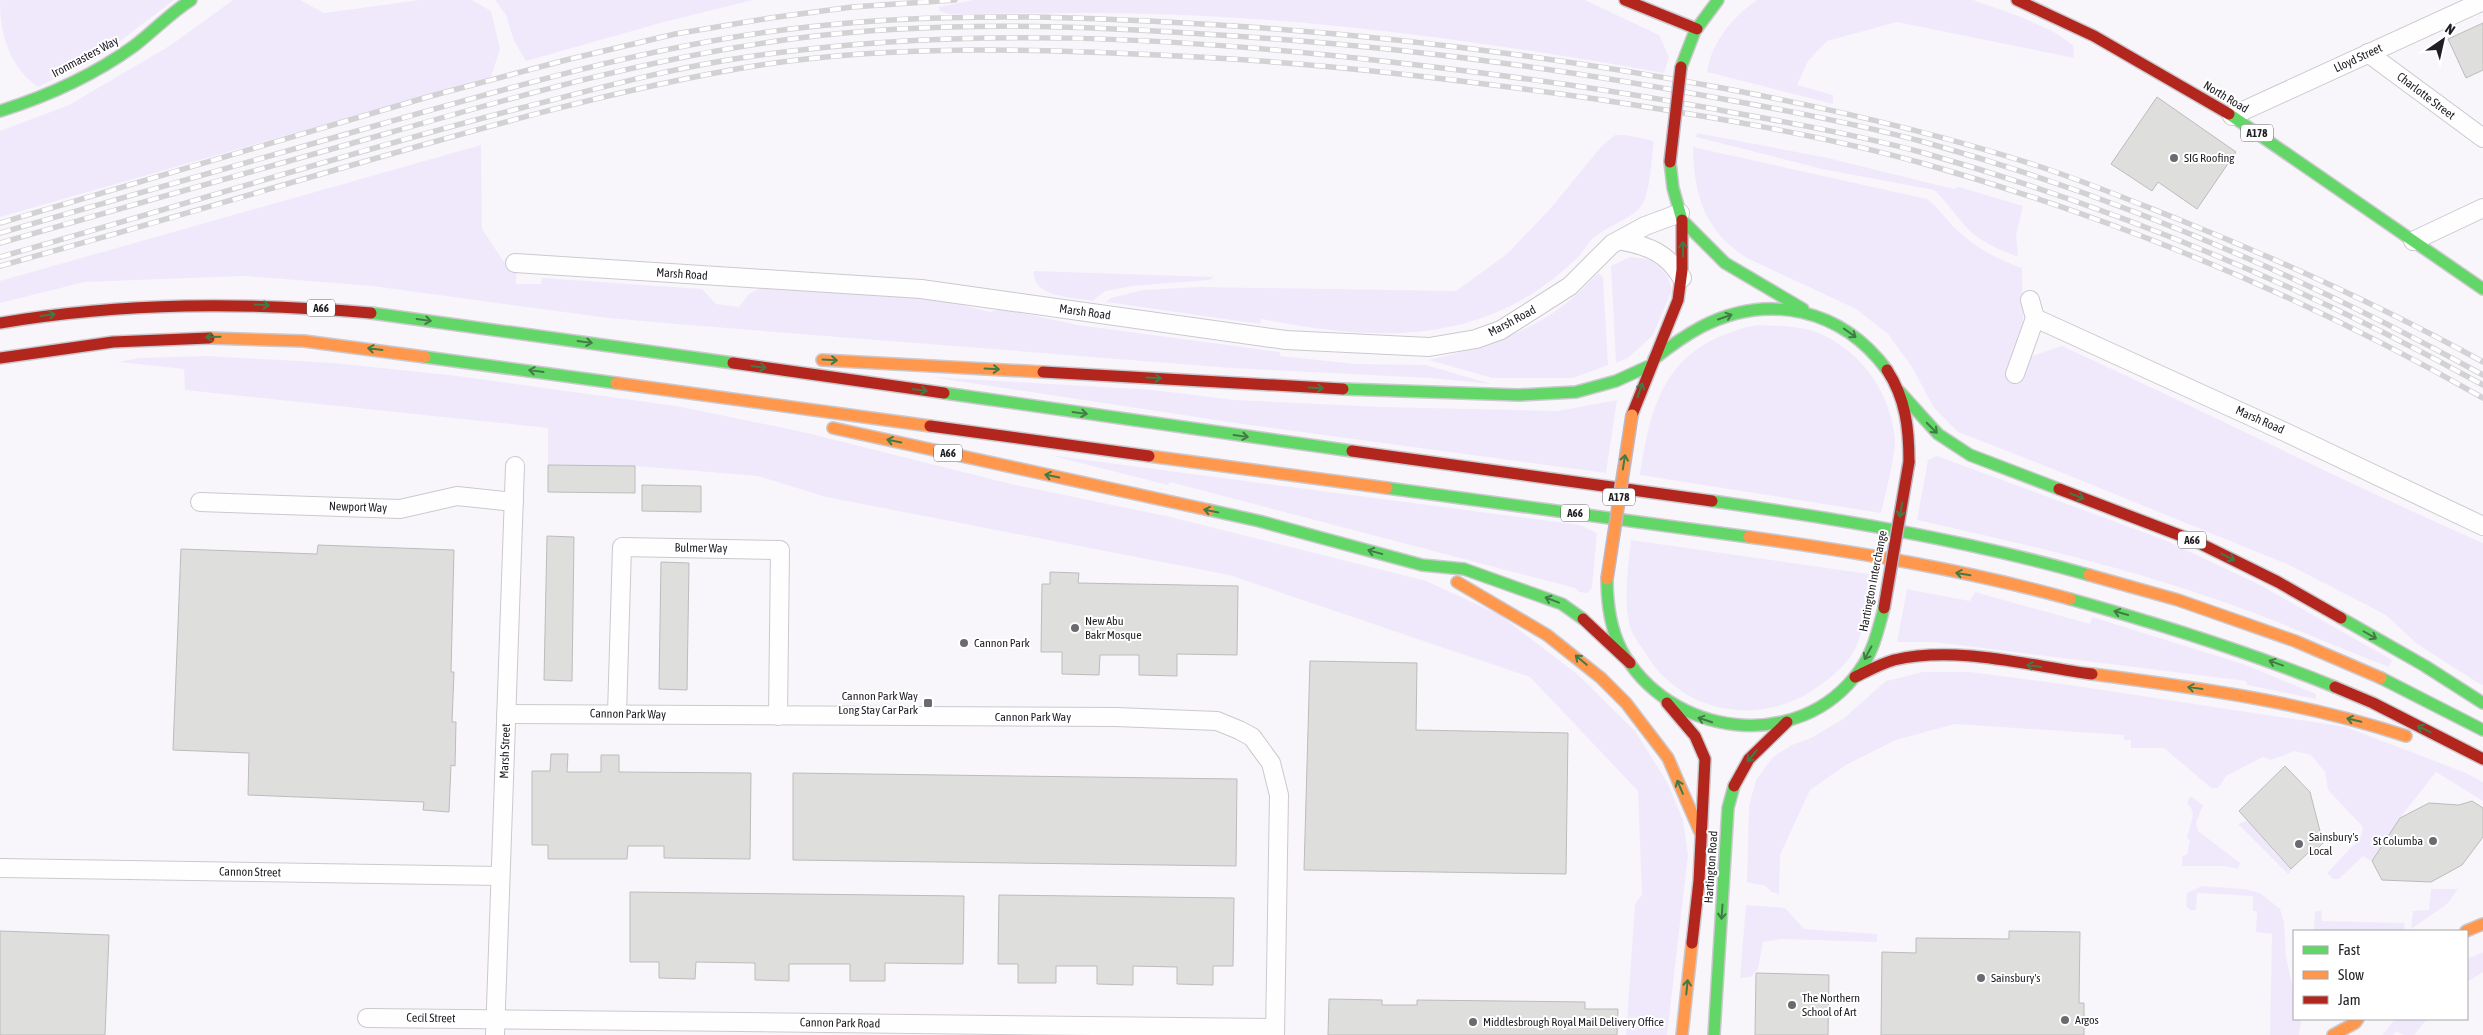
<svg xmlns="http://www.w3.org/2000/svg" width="2483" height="1035" font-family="'Asap Condensed',sans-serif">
<rect width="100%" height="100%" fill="#f8f6fb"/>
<g fill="#f0e9fc">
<path d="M0,0H174L99,57L38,87C9,66 0,35 0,0Z"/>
<polygon points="233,0 300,0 324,13 420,0 472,0 491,11 500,49 491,77 0,217 0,131 69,105 171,45"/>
<polygon points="495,0 753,0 664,22 526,61 514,41 506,15"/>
<path d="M973,0H1585L1659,35L1669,57L1664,73C1495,43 1325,19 1153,14C1085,12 1017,14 949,14L940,11L939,7Z"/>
<path d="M1757,0H1973L2021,17L2054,32L2073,45L2074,58L1897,22L1827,41L1808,61L1797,85L1833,95V104L1707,72C1711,43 1733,16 1757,0Z"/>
<path d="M1697,133L1828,158L1954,189L1959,187L2023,206L2016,235L2018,257C2001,250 1984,244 1970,231C1957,218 1948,203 1934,190L1822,169L1696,137Z"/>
<path d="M1615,135H1626L1654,141C1651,159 1651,198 1638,210C1625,221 1607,227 1593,238C1588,243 1584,250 1579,256C1567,268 1550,282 1535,292C1448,347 1358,337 1261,319L1260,324L1106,302L1111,298L1143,290L1200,287L1456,291L1507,254L1550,209L1601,147Z"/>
<polygon points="481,145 482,229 506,265 517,269 516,284 541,284 542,278 702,289 716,304 739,307 749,294 763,287 903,296 955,303 990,312 1001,309 1078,325 1280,352 1280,356 1356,364 1426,365 1491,384 1430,378 1232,368 700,326 608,318 372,286 244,276 85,282 0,303 0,281"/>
<path d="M1693,147L1927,199C1937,206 1945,218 1954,227C1973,246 1996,259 2022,268L2023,322L2017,345L2011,377L2023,380L2030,357L2062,346C2203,410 2341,481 2483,543V686L2417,644L2386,615L2289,565L2053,469L1958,432L1934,408L1912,367L1888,334L1856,309L1747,258C1704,231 1694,195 1693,147Z"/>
<polygon points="1630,257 1648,259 1659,266 1668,277 1672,290 1653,335 1628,358 1616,363 1611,266"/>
<path d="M1034,271L1214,277L1209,280L1132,286L1105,291L1093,301C1073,297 1032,298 1034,271Z"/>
<path d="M1598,273L1603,277L1608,365L1573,378H1492L1429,360C1497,344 1550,327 1598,273Z"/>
<path d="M1760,325C1780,326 1803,326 1821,334C1863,353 1890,393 1895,438C1896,453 1885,497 1881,513L1640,475C1649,415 1661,359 1724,335C1736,330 1747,326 1760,325Z"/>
<polygon points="208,356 334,363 458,376 676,406 803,432 1011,484 1166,516 1426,581 1500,615 1577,674 1635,731 1667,782 1683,820 1688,855 1667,1035 1626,1035 1635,904 1642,895 1638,791 1530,677 1229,575 826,497 758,476 635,466 548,465 548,428 185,390 184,369 119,362 138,358"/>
<polygon points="931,377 1154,390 1234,400 1384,407 1557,411 1617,400 1606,473 1242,424"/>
<polygon points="1049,455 1580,525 1597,533 1592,588 1588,593 1579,592 1575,588 1170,482 1168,485"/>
<path d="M1937,456L2167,541L2260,585L2392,660L2389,667C2329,644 2270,617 2209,597C2114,564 2015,542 1917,520L1928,460Z"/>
<path d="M1631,540L1869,574C1866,598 1866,629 1854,651C1845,666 1833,676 1819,686C1763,727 1686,716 1647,656C1642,647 1633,637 1630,627C1623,599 1628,568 1631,540Z"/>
<polygon points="1907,589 1970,601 1975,592 2090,624 2092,617 2243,664 2316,694 2316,699 2247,685 2246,681 1935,642 1897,642"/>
<polygon points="1923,672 1970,672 2070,685 2346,727 2466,773 2483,782 2483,801 2436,772 2400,818 2372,861 2363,856 2339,879 2333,879 2327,873 2361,837 2363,827 2328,790 2325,772 2311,755 2295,751 2271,760 2263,757 2226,776 2218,788 2211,788 2164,748 2131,748 2131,740 2124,740 2124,735 1955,724 1896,740 1846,765 1810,790 1780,855 1779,894 1771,892 1766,886 1747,882 1749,806 1756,780 1773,757 1792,745 1811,738 1843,719 1886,681"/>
<path d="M2190,796L2203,805L2196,823L2198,831L2240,863L2238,869L2225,866H2182V857L2187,854L2190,841L2187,837C2190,824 2198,813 2187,803Z"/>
<polygon points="2248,820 2275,848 2273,851 2291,869 2290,873 2288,874 2238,824"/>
<polygon points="2202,886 2245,889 2260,893 2280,909 2284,922 2286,957 2294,993 2294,1019 2301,1019 2299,1035 2270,1035 2272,934 2256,932 2257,911 2253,911 2253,896 2197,893 2196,910 2190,910 2186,906 2187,893"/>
<polygon points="2431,889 2458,889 2447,904 2411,929 2413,911 2429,910"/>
<polygon points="1746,905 1785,908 1804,929 1877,934 1877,942 1781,939 1763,942 1758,969 1751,977 1740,978"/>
<polygon points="2321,910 2322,921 2404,923 2405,931 2314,931 2315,912"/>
<polygon points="2483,952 2483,972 2467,982 2467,959"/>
<polygon points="2395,1019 2427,1019 2414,1035 2404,1035 2396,1031 2393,1035 2383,1035"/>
</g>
<g fill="#dededd" stroke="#bcbcbb">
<polygon points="2483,23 2483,70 2466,78 2448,39"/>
<polygon points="2157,97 2236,152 2197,209 2158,182 2152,191 2111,164"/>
<polygon points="548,465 635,466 635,493 548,492"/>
<polygon points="642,485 701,486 701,512 642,511"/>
<polygon points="547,536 574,537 572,681 544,680"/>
<polygon points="318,545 454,550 451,672 454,672 452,722 456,722 455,766 451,765 449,812 423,810 424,802 248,795 249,753 173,750 181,549 317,554"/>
<polygon points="661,562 689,563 687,690 659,689"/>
<polygon points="1050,572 1079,573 1078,583 1238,586 1237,655 1177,654 1177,676 1139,675 1139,655 1100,655 1099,675 1062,674 1062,652 1041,652 1042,584 1050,584"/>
<polygon points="1310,661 1417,663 1416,730 1568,733 1566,874 1304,870"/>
<polygon points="551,754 568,754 567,772 601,772 601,755 619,755 619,772 751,773 750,859 664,858 664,846 628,846 627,859 548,859 548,845 532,845 532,771 550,771"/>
<polygon points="2285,766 2310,792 2323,843 2314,852 2310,851 2291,869 2239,811"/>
<polygon points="793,773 1237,779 1236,866 793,860"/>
<polygon points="2472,801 2483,808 2483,837 2462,865 2431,882 2382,880 2372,861 2400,818 2429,803 2459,805"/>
<polygon points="630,892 964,896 963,964 885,963 885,981 850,981 850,964 789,964 789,981 755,980 755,963 696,962 695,979 659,978 659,962 630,962"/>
<polygon points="999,895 1234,898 1233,966 1213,966 1213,985 1177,984 1177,967 1133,966 1133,985 1097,984 1097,966 1056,966 1056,983 1018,983 1018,964 998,964"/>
<polygon points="0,931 109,935 105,1035 0,1035"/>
<polygon points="2009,931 2080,932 2079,1003 2084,1003 2084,1035 1881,1035 1882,952 1916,953 1916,938 2009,939"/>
<polygon points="1756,973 1829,975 1828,1035 1755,1035"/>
<polygon points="1329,999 1382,1000 1382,1005 1417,1005 1417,1000 1585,1002 1585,1009 1618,1009 1617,1035 1328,1035"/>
</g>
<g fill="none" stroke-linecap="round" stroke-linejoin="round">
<g stroke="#cbc9ce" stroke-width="20">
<g id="street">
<polyline points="2368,53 2483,138"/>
<polyline points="2232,116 2483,1"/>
<path d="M1622,241C1649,246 1667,253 1682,278"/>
<polyline points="2413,241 2483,208"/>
<polyline points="515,263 921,289 1286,340 1429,347 1476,339 1501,330 1570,286 1612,244 1645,226 1680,213"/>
<polyline points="2035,318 2285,432 2483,526"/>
<polyline points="2015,374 2035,318 2030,300"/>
<polyline points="200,502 400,509 457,496 514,502"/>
<polyline points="506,714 1116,717 1217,721 1239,730 1252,737 1271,763 1279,795 1275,1035"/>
<polyline points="617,714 622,547 780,550 778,716"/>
<polyline points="0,868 500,876"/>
<polyline points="367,1018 1275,1028"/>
<polyline points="495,1035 515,466"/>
</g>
</g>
<g stroke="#cbc9ce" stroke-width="14">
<g id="fast">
<polyline points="1681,67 1695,31 1718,0"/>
<path d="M0,111C48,96 94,75 134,46C154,31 170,13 191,0"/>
<polyline points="2229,114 2483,289"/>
<polyline points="1670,162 1673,188 1682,220 1725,263 1803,309"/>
<polyline points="371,313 733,363"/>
<polyline points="425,357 616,383"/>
<path d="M1654,359C1669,347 1684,336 1701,327C1769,292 1842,309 1887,370"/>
<polyline points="1343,389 1519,395 1576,392 1616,381 1649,366"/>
<polyline points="1899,391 1938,434 1970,455 2059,489"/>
<polyline points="944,393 1352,451"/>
<polyline points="1387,488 1749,537"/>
<path d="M1712,501C1839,519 1966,540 2089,575"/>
<polyline points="1209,510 1259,521 1422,565 1464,569 1562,604 1583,619"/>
<path d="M1607,579C1607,603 1610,627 1621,649C1668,737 1799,755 1859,671C1873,653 1878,630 1884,608"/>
<path d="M2070,599C2160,624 2249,652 2335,687"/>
<polyline points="2341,618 2425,666 2483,703"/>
<polyline points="2381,678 2483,730"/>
<polyline points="1714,1035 1728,808 1734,786"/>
</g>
</g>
<g stroke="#cbc9ce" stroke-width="14">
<g id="slow">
<polyline points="209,338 304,341 425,357"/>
<polyline points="822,360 1043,372"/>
<polyline points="616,383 930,426"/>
<polyline points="833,428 1209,510"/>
<polyline points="1149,456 1387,488"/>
<path d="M1749,537C1857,552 1966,570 2070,599"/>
<polyline points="2089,575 2178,600 2295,641 2381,678"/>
<polyline points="1457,582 1547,635 1601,678 1626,703 1668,758 1700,832"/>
<path d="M2092,674C2199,688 2304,702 2406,736"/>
<polyline points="2466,931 2483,924"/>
<polyline points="1682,1035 1692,943"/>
<polyline points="2333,1035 2355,1023 2358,1019"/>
</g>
</g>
<g stroke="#cbc9ce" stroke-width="14">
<g id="jam">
<polyline points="1625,0 1697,29"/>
<polyline points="2017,0 2094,36 2229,114"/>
<path d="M0,323C125,302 245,302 371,313"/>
<polyline points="0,358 113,342 209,338"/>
<polyline points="733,363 944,393"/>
<path d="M1887,370C1906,399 1909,429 1909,462"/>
<polyline points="1043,372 1343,389"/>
<polyline points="1632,415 1678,300 1682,270 1682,220"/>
<polyline points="930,426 1149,456"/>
<polyline points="1352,451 1712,501"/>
<polyline points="2059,489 2195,541 2278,582 2341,618"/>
<polyline points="1583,619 1630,663"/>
<path d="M1855,677C1868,671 1880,664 1894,660C1958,645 2029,666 2092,674"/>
<polyline points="2335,687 2373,703 2483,759"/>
<polyline points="1667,703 1695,736 1705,759 1699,881 1692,943"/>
<polyline points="1734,786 1749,759 1787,722"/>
</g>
</g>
<use href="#street" stroke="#fefefe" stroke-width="18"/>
<use href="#fast" stroke="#63d668" stroke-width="11"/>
<use href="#slow" stroke="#ff974d" stroke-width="11"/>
<use href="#jam" stroke="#b3261e" stroke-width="11"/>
<g stroke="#d2d1d3" stroke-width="5.5">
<g id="rail">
<polyline points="0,223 431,96 566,60 675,34 770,18 852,7 955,0"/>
<path d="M0,233C128,196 256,160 385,123C520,85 658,44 799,28C949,10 1099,17 1249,27C1408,38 1566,59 1722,88C1828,108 1932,132 2035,165C2084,181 2132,201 2180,220C2284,262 2385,308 2483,362"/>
<path d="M0,243C128,206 257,170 385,134C521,95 658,56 799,38C957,18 1117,27 1276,39C1426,50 1575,71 1723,99C1790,111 1858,124 1924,142C2118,196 2307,278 2483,375"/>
<path d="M0,257C174,208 346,153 521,108C596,89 671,68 747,57C961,25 1177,37 1391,62C1506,75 1621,91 1735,113C1798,124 1862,136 1924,153C2118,208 2307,288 2483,385"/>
<path d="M0,266C112,235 223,203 335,170C471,131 608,91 748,67C892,43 1053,49 1198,57C1332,64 1464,80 1596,99C1706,116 1818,134 1925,164C2119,219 2308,298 2483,398"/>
</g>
</g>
<use href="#rail" stroke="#fff" stroke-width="4" stroke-dasharray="11" stroke-linecap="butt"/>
<g stroke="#beb8c6" stroke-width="14" stroke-linecap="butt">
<polyline id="slow-bridge" points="1607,579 1632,415"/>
</g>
<g stroke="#beb8c6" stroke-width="14" stroke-linecap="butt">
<g id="jam-bridge">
<polyline points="1670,162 1681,67"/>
<polyline points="1884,608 1909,462"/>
</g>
</g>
<use href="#slow-bridge" stroke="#ff974d" stroke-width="11"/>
<use href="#jam-bridge" stroke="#b3261e" stroke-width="11"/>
</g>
<defs><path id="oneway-shaft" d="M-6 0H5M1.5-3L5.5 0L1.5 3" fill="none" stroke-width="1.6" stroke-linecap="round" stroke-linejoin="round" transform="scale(1.25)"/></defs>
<g stroke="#427a46">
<use href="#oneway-shaft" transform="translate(1683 249) rotate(-91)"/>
<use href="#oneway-shaft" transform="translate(262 305) rotate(3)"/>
<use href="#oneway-shaft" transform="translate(48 315) rotate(-8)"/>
<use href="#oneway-shaft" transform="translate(1725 317) rotate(-19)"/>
<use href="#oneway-shaft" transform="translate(424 320) rotate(8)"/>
<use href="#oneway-shaft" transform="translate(1850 333) rotate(36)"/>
<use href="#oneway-shaft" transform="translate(213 337) rotate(179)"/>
<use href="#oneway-shaft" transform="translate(585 342) rotate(8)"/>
<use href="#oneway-shaft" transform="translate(375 349) rotate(-173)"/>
<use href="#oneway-shaft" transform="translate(830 360) rotate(3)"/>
<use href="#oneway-shaft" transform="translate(759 367) rotate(8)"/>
<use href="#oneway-shaft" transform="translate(992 369) rotate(3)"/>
<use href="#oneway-shaft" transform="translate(536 371) rotate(-172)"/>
<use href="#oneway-shaft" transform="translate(1154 378) rotate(3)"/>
<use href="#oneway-shaft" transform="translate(1316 388) rotate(3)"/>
<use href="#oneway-shaft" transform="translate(920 390) rotate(8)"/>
<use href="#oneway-shaft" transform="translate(1640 390) rotate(-70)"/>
<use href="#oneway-shaft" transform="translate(1080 413) rotate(8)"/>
<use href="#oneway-shaft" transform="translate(1932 428) rotate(45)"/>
<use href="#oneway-shaft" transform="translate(1241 436) rotate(8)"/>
<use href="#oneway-shaft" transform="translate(894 441) rotate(-168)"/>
<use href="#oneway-shaft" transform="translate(1624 462) rotate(-81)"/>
<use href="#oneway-shaft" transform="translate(1052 476) rotate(-168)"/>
<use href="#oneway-shaft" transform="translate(2077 496) rotate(21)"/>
<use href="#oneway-shaft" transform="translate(1901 510) rotate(100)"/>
<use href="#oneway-shaft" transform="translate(1211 511) rotate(-168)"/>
<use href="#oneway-shaft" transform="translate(1375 552) rotate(-165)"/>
<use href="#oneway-shaft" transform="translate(2228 557) rotate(27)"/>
<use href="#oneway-shaft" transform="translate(1963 574) rotate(-170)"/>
<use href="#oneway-shaft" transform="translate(1552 600) rotate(-159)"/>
<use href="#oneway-shaft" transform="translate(2121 613) rotate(-164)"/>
<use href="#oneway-shaft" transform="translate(2370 635) rotate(30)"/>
<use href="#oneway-shaft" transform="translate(1868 653) rotate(118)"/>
<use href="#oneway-shaft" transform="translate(1581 660) rotate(-140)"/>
<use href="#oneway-shaft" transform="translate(2276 663) rotate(-160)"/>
<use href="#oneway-shaft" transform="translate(2034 666) rotate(-172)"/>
<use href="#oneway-shaft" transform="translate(2195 688) rotate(-172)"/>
<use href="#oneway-shaft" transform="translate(1705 720) rotate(-162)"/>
<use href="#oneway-shaft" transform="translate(2354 720) rotate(-167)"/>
<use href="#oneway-shaft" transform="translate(2424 729) rotate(-153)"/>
<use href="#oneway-shaft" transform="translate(1752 756) rotate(130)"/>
<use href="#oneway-shaft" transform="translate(1680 787) rotate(-113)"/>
<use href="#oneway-shaft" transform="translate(1722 912) rotate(94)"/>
<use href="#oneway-shaft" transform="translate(1687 987) rotate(-84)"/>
</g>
<g fill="#6c6a6f" stroke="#fff" stroke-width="2">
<circle cx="2174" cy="158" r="5"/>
<circle cx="1075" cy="628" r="5"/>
<circle cx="964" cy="643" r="5"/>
<rect x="923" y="698" width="10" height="10" rx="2.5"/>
<circle cx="2433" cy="841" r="5"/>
<circle cx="2299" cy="844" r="5"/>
<circle cx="1981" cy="978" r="5"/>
<circle cx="1792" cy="1005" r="5"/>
<circle cx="2065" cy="1020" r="5"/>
<circle cx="1473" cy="1022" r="5"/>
</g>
<g text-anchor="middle" stroke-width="4" stroke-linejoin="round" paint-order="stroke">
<g fill="#fff" stroke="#636266" stroke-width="1">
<rect x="2241" y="124.5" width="32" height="17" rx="4"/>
<rect x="307" y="299.5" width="28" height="17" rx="4"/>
<rect x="934" y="444.5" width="28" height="17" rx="4"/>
<rect x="1603" y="488.5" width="32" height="17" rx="4"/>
<rect x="1561" y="504.5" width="28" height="17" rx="4"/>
<rect x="2178" y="531.5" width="28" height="17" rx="4"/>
</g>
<g font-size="11" font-weight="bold" fill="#201e24">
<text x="2257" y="137">A178</text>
<text x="321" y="312">A66</text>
<text x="948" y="457">A66</text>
<text x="1619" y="501">A178</text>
<text x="1575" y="517">A66</text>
<text x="2192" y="544">A66</text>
</g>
<g font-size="12" fill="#201e24" stroke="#fff">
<text transform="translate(85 57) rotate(-28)" y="4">Ironmasters Way</text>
<text transform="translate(2358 58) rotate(-25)" y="4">Lloyd Street</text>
<text transform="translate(2426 96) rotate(37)" y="4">Charlotte Street</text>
<text transform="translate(2226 97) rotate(31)" y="4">North Road</text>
<text transform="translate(682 274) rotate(4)" y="4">Marsh Road</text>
<text transform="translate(1085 312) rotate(8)" y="4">Marsh Road</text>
<text transform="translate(1512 321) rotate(-28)" y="4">Marsh Road</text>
<text transform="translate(2260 420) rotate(24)" y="4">Marsh Road</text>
<text transform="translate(358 507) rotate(2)" y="4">Newport Way</text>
<text transform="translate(701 548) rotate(1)" y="4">Bulmer Way</text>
<text transform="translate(1873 581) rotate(-79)" y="4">Hartington Interchange</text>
<text transform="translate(628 714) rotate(1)" y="4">Cannon Park Way</text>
<text x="1033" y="721">Cannon Park Way</text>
<text transform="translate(505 751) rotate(-88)" y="4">Marsh Street</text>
<text transform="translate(1711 867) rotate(-86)" y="4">Hartington Road</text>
<text transform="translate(250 872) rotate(1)" y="4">Cannon Street</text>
<text transform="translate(431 1018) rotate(1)" y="4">Cecil Street</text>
<text transform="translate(840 1023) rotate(1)" y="4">Cannon Park Road</text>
</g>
<g font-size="12" fill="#201e24" stroke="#fff" text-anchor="start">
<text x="2184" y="162">SIG Roofing</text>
<text x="1085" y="625">New Abu<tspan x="1085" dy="14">Bakr Mosque</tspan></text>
<text x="974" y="647">Cannon Park</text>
<text x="918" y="700" text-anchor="end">Cannon Park Way<tspan x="918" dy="14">Long Stay Car Park</tspan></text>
<text x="2309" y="841">Sainsbury's<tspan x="2309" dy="14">Local</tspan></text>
<text x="2423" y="845" text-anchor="end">St Columba</text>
<text x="1991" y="982">Sainsbury's</text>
<text x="1802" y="1002">The Northern<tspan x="1802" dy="14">School of Art</tspan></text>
<text x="2075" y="1024">Argos</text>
<text x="1483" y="1026">Middlesbrough Royal Mail Delivery Office</text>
</g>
</g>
<rect x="2293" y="930" width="175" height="90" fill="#ffffff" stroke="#a6a5a7"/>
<rect x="2303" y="946" width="25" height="8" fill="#63d668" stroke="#a6a5a7"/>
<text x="2338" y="955" font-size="15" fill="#201e24">Fast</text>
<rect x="2303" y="971" width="25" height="8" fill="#ff974d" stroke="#a6a5a7"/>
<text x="2338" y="980" font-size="15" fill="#201e24">Slow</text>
<rect x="2303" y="996" width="25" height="8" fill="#b3261e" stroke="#a6a5a7"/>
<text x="2338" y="1005" font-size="15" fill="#201e24">Jam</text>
<g transform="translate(2443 40) rotate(34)" stroke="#ffffff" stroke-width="4" paint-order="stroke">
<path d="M0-4L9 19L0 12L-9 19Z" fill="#201e24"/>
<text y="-8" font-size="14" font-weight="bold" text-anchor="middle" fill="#201e24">N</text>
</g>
</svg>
